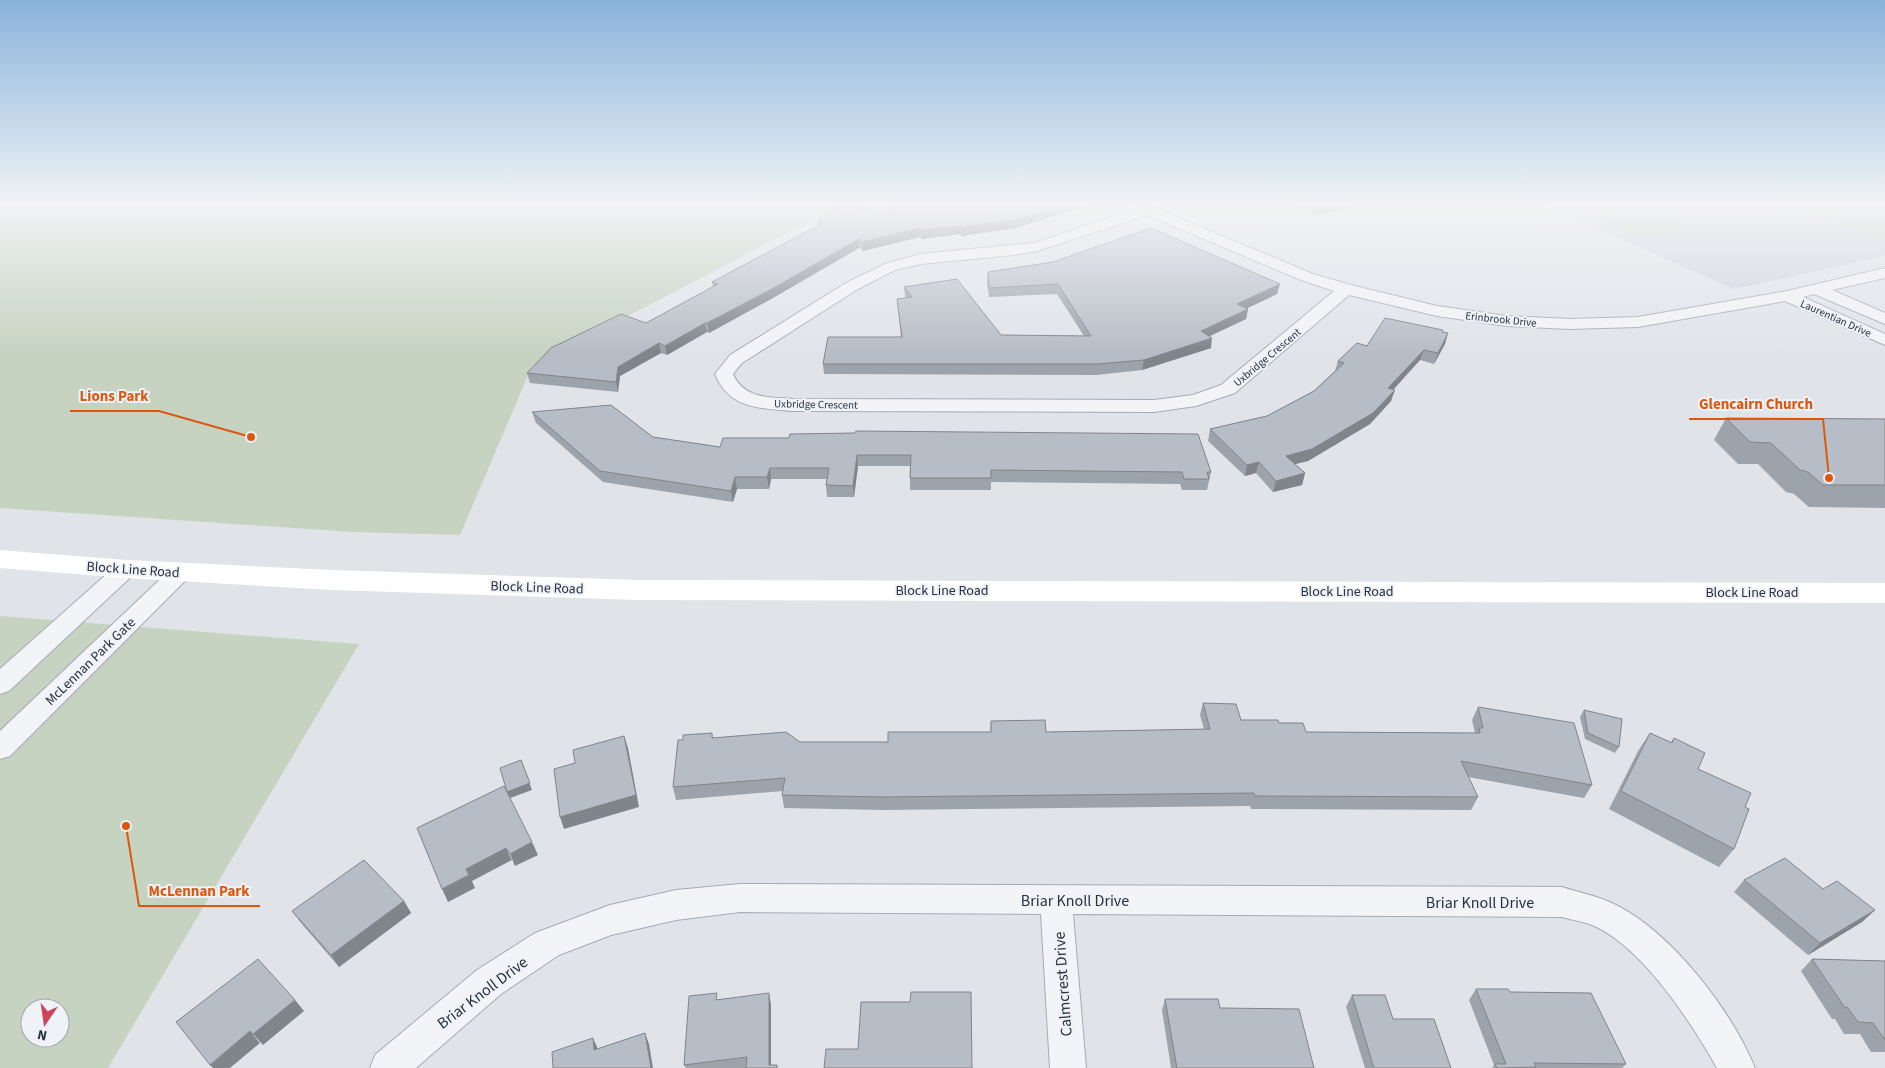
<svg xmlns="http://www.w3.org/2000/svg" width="1885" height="1068" font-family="'Source Sans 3',sans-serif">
<rect width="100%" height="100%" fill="#e0e4e9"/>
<polygon fill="#ced3db" points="1540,203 1885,203 1885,256 1734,289"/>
<g fill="#c6d3c1" fill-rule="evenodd">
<polygon points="0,203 966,203 826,213 532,366 460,535 353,532 0,508"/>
<path d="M1609,203C1636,202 1661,206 1685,220L1688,227L1655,235L1635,233L1596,215L1598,207Z"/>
<path d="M1777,203C1798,203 1820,202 1842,204C1849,205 1854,208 1862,209L1859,205L1885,207V240L1806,211L1790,209Z"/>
<path d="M0,616L359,644L108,1068H0ZM30,1008H60V1038H30Z"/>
</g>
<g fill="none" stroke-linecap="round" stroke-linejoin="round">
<g stroke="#a5abb3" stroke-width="2">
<g id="street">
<path d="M1128,203H1143L1313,274L1351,285L1437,306L1507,316L1569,319L1638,317L1787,291L1885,268V278L1832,290L1885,313V324L1814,294L1803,297L1885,334V345L1785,301L1638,327L1569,329L1507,326L1437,316L1349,295L1235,393L1196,406L1154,412L792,411C759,408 729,409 715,374L730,355L846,283L885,264L920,254L1034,243L1135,209L1129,207ZM1147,215L1301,280L1334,291L1221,385L1193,395L1154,400L792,399C769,397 744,399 733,374L742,363L858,289L895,270L921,264L1013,255L1037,251Z"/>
<polygon points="126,561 134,564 138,569 134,574 9,691 0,694 0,669 118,564"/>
<polygon points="180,565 188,568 192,573 188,578 10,756 0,759 0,731 172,568"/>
<path d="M740,884L1562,887C1580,893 1599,896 1616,905C1673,934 1731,1010 1755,1068H1717C1691,1022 1642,946 1592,925C1582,921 1572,920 1562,917L1073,914L1086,1068H1050L1041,914L740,912L676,920L611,935L559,955L501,994L416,1068H370L375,1055L477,970L535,933L610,905L676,890Z"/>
</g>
</g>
<use href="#street" fill="#f3f4f7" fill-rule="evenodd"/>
<polygon fill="#fff" fill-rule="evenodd" points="0,550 126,560 332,570 639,580 1885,583 1885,603 639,600 332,590 126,578 0,568"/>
</g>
<g fill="#9da3aa">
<polygon points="891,203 1083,207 1015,228 961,236 960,234 921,239 920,237 863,251 859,248 771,299 709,333 707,332 667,355 661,353 620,376 618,392 530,383 527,373 646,323 713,287 712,282 818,226 818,219 893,214 891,211"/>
<polygon points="1291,203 1349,203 1347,209 1312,215"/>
<polygon points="988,272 1277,294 1247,308 1248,309 1246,319 1210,336 1211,348 1142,370 1096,375 824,374 823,364 901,337 898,309 897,299 906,298 905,296 904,287 1001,335 1084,336 1057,294 989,297 987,282"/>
<polygon points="1442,332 1448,333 1445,344 1434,364 1420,360 1393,389 1391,401 1370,424 1308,461 1295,464 1305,473 1302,485 1273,492 1256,473 1245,476 1208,441 1210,429 1267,416 1314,391 1335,371 1338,361 1367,346"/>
<polygon points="532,412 653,437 720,447 723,438 1211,472 1207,490 1182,490 1180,484 991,482 991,490 910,490 910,466 858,466 854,497 827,497 826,485 827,479 771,479 769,489 737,489 733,502 603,482 536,423"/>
<polygon points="1726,418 1885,419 1885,508 1809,507 1794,494 1786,492 1758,464 1738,464 1714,440"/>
<polygon points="1203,703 1241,720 1279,723 1306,732 1475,733 1472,720 1478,707 1592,785 1584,798 1468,777 1478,797 1471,810 1251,809 1250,806 883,810 784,808 782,795 783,791 676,800 673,787 683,740 712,733 713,738 800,742 888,742 990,732 991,721 1046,732 1204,729 1200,715"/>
<polygon points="1584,710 1619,747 1615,753 1585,739 1580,717"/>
<polygon points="1650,733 1671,742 1674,738 1698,769 1745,807 1734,849 1719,867 1609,809 1638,751"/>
<polygon points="1744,880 1823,889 1875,910 1862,922 1808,955 1734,892"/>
<polygon points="404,901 411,913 339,967 301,923 292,911"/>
<polygon points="1812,959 1885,961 1885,1052 1871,1052 1860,1034 1844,1034 1835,1019 1832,1019 1801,971"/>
<polygon points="1476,989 1510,992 1626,1064 1622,1068 1492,1068 1494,1065 1469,1000"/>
<polygon points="1352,995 1393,1019 1451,1068 1365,1068 1346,1007"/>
<polygon points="718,999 771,1004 771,1065 777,1065 778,1068 686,1068 684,1065"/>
<polygon points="1165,999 1314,1068 1171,1068 1162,1010"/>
</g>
<g fill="#80848b">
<polygon points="1071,203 1083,203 1083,207 1015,228 961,236 961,227"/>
<polygon points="1314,203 1349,203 1347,209 1312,215"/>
<polygon points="960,226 960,234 921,239 921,230"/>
<polygon points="920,228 920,237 863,251 863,242"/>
<polygon points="859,239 859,248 771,299 709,333 707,323"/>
<polygon points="1280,284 1277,294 1235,314 1237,304"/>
<polygon points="1248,309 1246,319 1199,341 1201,331"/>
<polygon points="705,323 707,332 667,355 665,346"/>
<polygon points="1448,333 1445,344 1434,364 1438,353"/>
<polygon points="1212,338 1211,348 1142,370 1144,360"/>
<polygon points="659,343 661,353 620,376 618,392 616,382 618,367"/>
<polygon points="1424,350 1420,360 1385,399 1388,388"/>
<polygon points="1395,390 1391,401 1370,424 1308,461 1283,467 1286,456"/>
<polygon points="857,455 858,466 854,497 853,486"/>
<polygon points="1259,462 1256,473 1245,476 1247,465"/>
<polygon points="770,468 771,479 769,489 767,477"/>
<polygon points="1305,473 1302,485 1273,492 1276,481"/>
<polygon points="735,477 737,489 733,502 731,491"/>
<polygon points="624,736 628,748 639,807 564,829 560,817"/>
<polygon points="521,760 532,790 510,798 507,792"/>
<polygon points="532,842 538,855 515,866 510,854"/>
<polygon points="506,848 512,860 472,881 475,888 448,902 442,889 466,869"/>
<polygon points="404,901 411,913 339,967 331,955"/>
<polygon points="1875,910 1862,922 1808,955 1820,943"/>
<polygon points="769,993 771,1004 771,1068 769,1065"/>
<polygon points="295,1000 304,1011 263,1045 253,1034"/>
<polygon points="250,1031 260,1043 230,1068 213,1068 210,1065"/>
<polygon points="645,1033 649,1044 653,1068 651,1068"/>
<polygon points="593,1038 598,1049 594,1050"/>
</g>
<g fill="#b7bdc6" stroke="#80848b">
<polygon points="891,203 1071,203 1015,220 961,227 960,226 921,230 920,228 863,242 859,239 770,290 707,323 705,323 665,346 659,343 618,367 616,382 527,373 551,348 621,314 646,323 718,284 712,282 823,223 818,219 840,204 898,215"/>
<polygon points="1151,228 1280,284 1237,304 1248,309 1201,331 1212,338 1144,360 1097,364 823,364 828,337 902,337 897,299 912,297 904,287 957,279 1001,335 1091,336 1058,284 989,288 988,272 1053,262"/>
<polygon points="1385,318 1443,330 1442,332 1448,333 1438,353 1424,350 1388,388 1395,390 1373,413 1312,449 1286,456 1305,473 1276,481 1259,462 1247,465 1210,429 1267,416 1314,391 1344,363 1338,361 1357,343 1367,346"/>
<polygon points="611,405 653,437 720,447 723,438 789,438 790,434 855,433 856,431 1198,434 1211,472 1207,472 1209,479 1184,479 1182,472 991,470 991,478 910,478 911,455 857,455 853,486 826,485 829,468 770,468 767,477 735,477 731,491 600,471 532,412"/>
<polygon points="1726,418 1885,419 1885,485 1823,485 1808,472 1800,470 1771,443 1750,442"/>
<polygon points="1203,703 1236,704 1241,720 1278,720 1279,723 1303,723 1306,732 1480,733 1479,728 1483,728 1478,707 1574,723 1592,785 1461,761 1478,797 1255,796 1254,793 882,797 782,795 785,778 673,787 678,740 683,740 683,735 712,733 712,738 786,732 800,742 888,742 888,732 991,732 991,721 1045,720 1046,732 1210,729"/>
<polygon points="1584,710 1622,719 1619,747 1588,733"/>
<polygon points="1650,733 1672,743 1674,738 1705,753 1698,769 1751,793 1745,807 1749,809 1734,849 1621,791"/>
<polygon points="624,736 636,795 560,817 554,769 575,763 573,750"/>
<polygon points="521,760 530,783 507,792 500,768"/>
<polygon points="504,786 532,842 510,854 506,848 466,869 469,875 442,889 417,828"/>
<polygon points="1785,858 1823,889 1837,881 1875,910 1820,943 1744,880"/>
<polygon points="364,860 404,901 331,955 292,911"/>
<polygon points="258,959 295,1000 253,1034 250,1031 210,1065 176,1022"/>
<polygon points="1812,959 1885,961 1885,1040 1873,1023 1858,1022 1847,1007 1845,1008"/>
<polygon points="1476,989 1508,989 1510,992 1591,993 1626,1064 1534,1063 1536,1067 1497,1068 1495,1064 1506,1064"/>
<polygon points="911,992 971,992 972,1068 824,1068 826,1049 858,1049 861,1002 910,1002"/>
<polygon points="717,993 716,1000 769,993 769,1065 777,1065 777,1068 746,1068 747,1057 684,1065 689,996"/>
<polygon points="1352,995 1385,995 1393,1019 1434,1019 1451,1068 1374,1068"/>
<polygon points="1165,999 1218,999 1220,1008 1299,1009 1314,1068 1177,1068"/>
<polygon points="645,1033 651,1068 553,1068 552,1052 593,1038 594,1050"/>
</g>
<linearGradient id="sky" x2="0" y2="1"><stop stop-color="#89b3dc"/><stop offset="0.58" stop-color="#f1f3f5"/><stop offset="1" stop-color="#f1f3f5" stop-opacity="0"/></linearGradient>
<rect width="1885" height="352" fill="url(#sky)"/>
<g text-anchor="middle" stroke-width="4" stroke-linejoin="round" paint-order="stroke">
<g font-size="11" fill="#293240" stroke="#eff2f6">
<text transform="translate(1836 318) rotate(24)" y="4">Laurentian Drive</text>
<text transform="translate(1501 319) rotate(6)" y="4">Erinbrook Drive</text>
<text transform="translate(1267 357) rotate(-40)" y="4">Uxbridge Crescent</text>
<text transform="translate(816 404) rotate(1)" y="4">Uxbridge Crescent</text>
</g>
<g font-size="14" fill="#293240" stroke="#eff2f6">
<text transform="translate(133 569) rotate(4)" y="5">Block Line Road</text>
<text transform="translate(537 587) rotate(2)" y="5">Block Line Road</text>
<text x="942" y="595">Block Line Road</text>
<text x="1347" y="596">Block Line Road</text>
<text x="1752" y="597">Block Line Road</text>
<text transform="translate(90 661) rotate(-44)" y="5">McLennan Park Gate</text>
</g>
<g font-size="16" fill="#293240" stroke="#eff2f6">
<text x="1075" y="906">Briar Knoll Drive</text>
<text x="1480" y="908">Briar Knoll Drive</text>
<text transform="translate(1062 984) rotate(-94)" y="6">Calmcrest Drive</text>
<text transform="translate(482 992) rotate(-37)" y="6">Briar Knoll Drive</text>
</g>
</g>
<path fill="none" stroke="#de570f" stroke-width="2" d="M251 437L159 411H70M1829 478L1823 419H1689M126 826L139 906H260"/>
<g fill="#de570f" stroke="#eff2f6" stroke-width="2">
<circle cx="251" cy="437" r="5"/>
<circle cx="1829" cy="478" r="5"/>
<circle cx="126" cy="826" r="5"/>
</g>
<g font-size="15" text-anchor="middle" font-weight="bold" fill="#de570f" stroke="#eff2f6" stroke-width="4" stroke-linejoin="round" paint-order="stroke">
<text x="114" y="401">Lions Park</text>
<text x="1756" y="409">Glencairn Church</text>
<text x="199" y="896">McLennan Park</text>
</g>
<g transform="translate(45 1023) rotate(193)"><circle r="24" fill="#eff2f6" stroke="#a0a5ad"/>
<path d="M0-4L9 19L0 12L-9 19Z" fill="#cd455d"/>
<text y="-8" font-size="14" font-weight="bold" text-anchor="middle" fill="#293240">N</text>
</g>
</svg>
